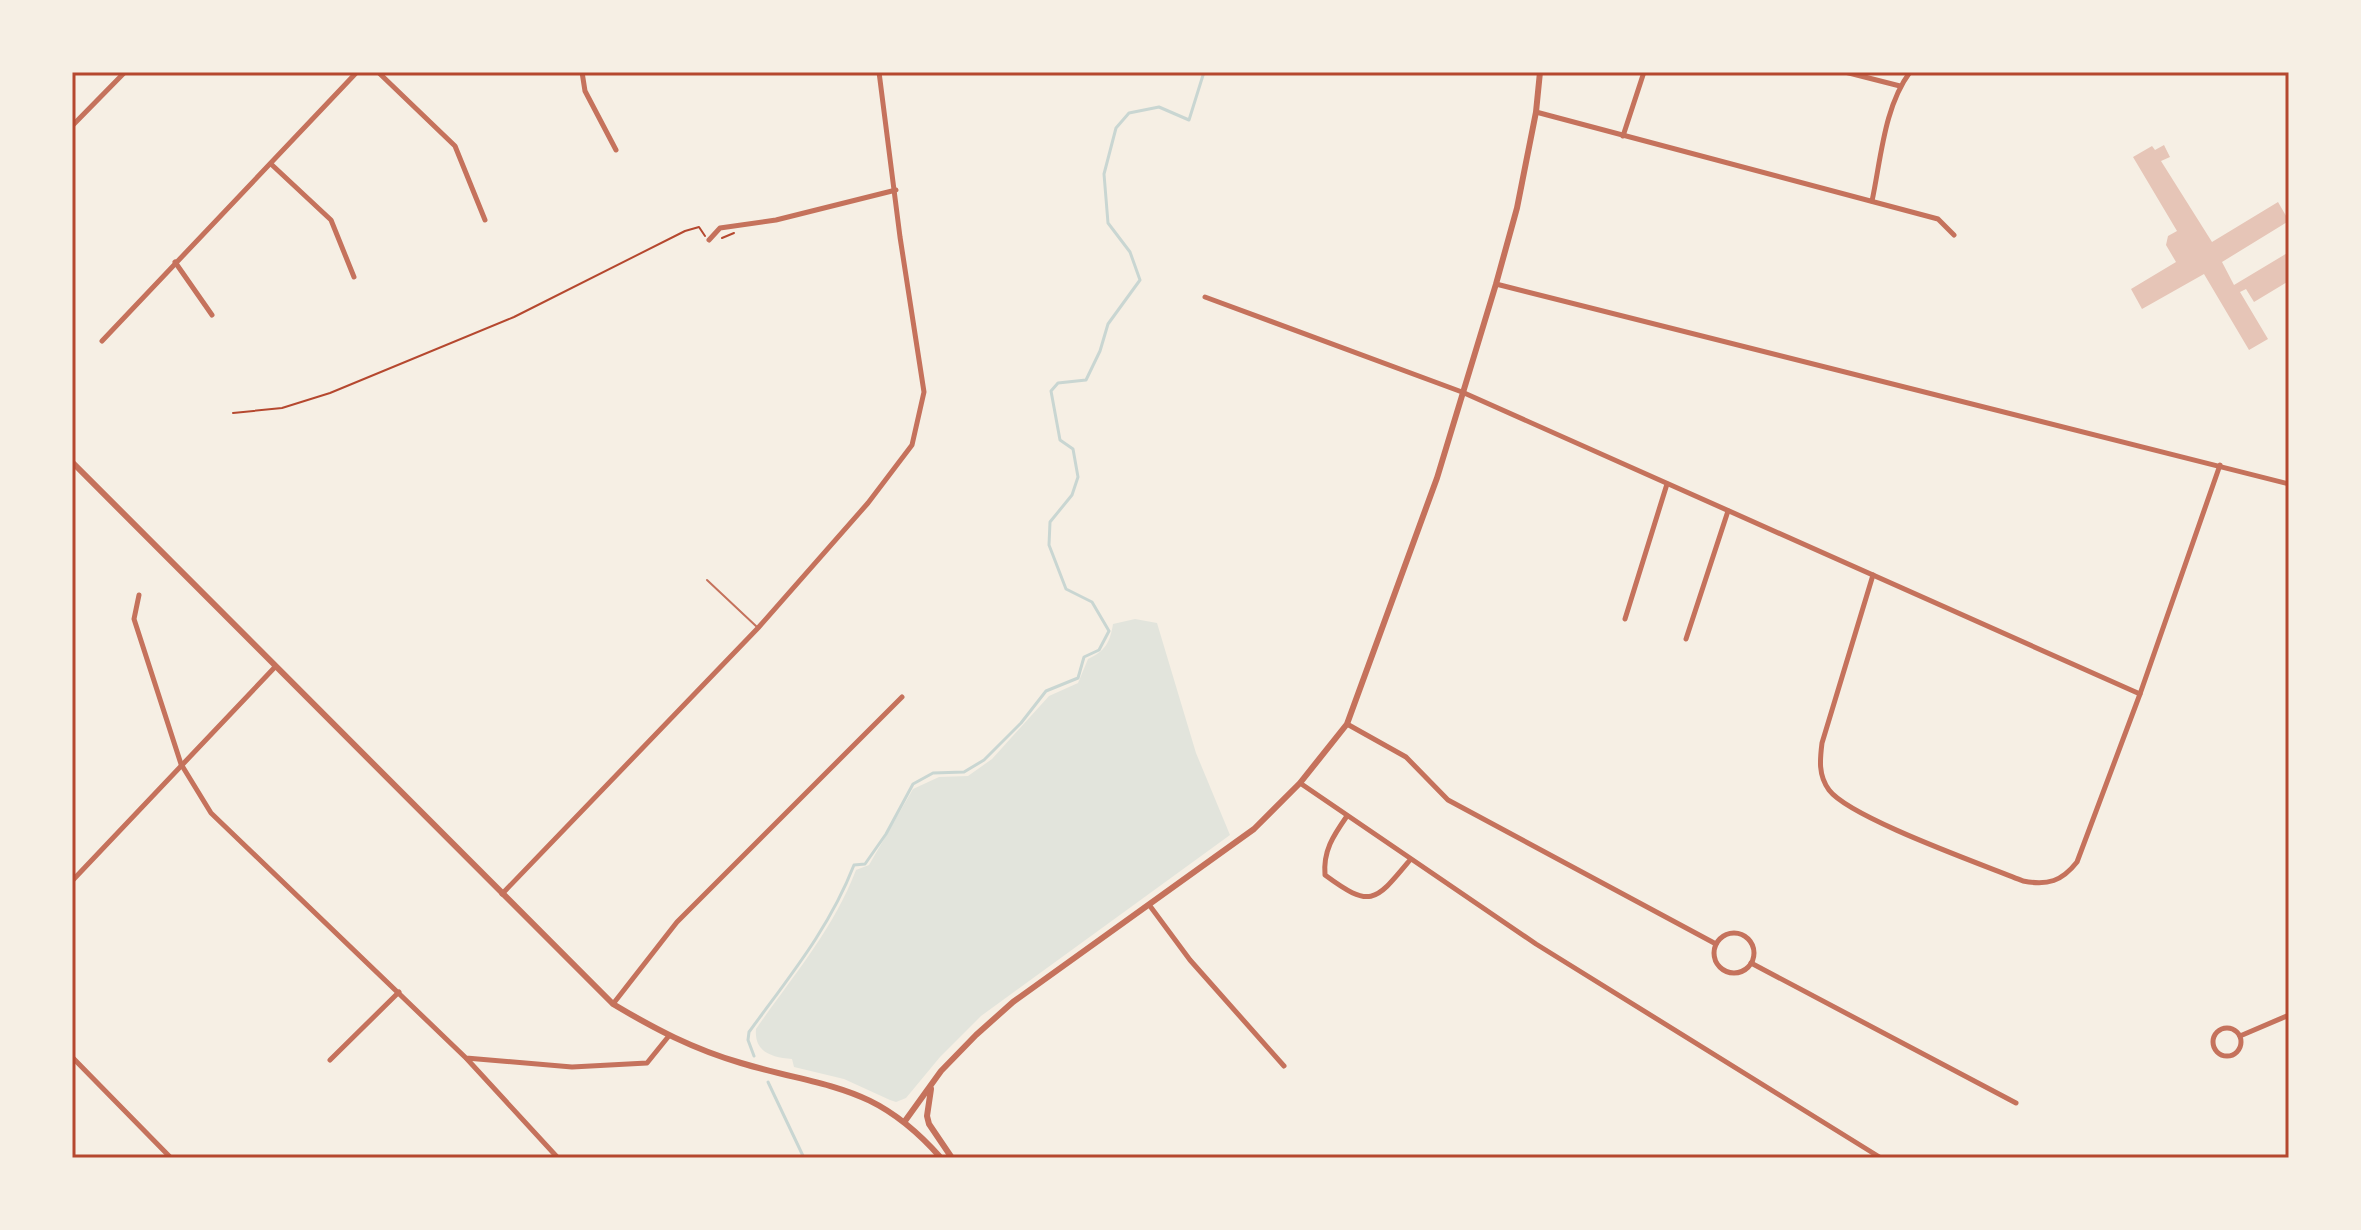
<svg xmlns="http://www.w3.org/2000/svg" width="2361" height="1230" font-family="'DM Sans',sans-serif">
<rect width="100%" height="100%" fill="#f6efe4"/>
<path fill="#e2e4dc" d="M1135,619L1157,623L1196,753L1230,835L981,1016L940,1057L906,1098L896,1102L890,1100L844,1079L794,1067L792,1059C771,1057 754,1052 756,1029C792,977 833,930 856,870L869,865L913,789L939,777L968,776L992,759L1049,696L1078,683L1088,659C1105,651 1110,643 1113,624Z"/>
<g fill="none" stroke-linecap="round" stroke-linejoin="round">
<g stroke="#c9d6d2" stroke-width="3">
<path d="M754,1056L748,1040L749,1032C789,977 829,929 854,865L865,864L886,834L913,784L933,773L964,772L984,760L1021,723L1046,691L1078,678L1084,657L1099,650L1109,631L1092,602L1066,589L1049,545L1050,522L1072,495L1078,477L1073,449L1060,440L1051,391L1058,383L1086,380L1100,351L1108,324L1140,280L1130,252L1108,223L1104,174L1116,128L1129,113L1159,107L1189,120L1204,72"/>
<polyline points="768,1082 804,1158"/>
</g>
</g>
<polygon fill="#e6c5b7" points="2164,145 2170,157 2161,161 2212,242 2278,202 2289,221 2222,262 2234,285 2289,252 2289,281 2254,302 2246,289 2240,292 2268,339 2249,350 2204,274 2142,309 2131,289 2176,262 2166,245 2168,236 2177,231 2133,157 2152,146 2155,150"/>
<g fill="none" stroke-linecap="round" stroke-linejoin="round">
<g stroke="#b5482f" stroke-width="2">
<polyline points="722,238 734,233"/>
<polyline points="233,413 282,408 330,393 514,317 685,231 699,227 705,236"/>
</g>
<polyline stroke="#c5725c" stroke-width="2" points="707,580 757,627"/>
<g stroke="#c5725c" stroke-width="5">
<polyline points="378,72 455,146 485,220"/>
<polyline points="582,72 585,91 616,150"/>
<polyline points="1845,72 1900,86"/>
<polyline points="1536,112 1938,219 1954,235"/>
<polyline points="72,126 125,72"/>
<polyline points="1623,136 1644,72"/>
<polyline points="271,164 331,220 354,277"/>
<path d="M1872,201C1881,159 1884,107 1910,72"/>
<polyline points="709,240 720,228 776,220 896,190"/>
<polyline points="175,262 212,315"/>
<polyline points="1496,284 2289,484"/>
<polyline points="1205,297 1462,392 2140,694"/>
<polyline points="102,341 357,72"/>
<path d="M1873,575L1822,743C1820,759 1818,775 1829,790C1850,818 1984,865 2023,881C2048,886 2062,881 2077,862L2140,694L2220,465"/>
<polyline points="139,595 134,619 181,764 211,813 466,1058 572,1067 647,1063 668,1037"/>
<polyline points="1625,619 1667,484"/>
<polyline points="1686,639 1728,511"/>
<polyline points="1347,724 1406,757 1448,800 1716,944"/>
<polyline points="1300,783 1536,944 1881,1158"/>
<path d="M1347,816C1333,836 1323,851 1325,875C1371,909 1375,902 1410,860"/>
<polyline points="72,881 275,667"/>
<polyline points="502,894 758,628 868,503 912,445 924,392 900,237 879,72"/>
<polyline points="1150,906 1190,960 1284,1066"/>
<circle cx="1734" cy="953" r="20"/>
<polyline points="1751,963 2016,1103"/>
<polyline points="613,1004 677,922 902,697"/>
<circle cx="2227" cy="1042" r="14"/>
<polyline points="2240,1036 2289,1015"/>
<polyline points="72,1057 171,1158"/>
<polyline points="467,1059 558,1158"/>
<polyline points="330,1060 399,992"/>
</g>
<g stroke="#c5725c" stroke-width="6">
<path d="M72,462L613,1004C655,1029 693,1049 741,1063C829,1089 875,1083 941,1158"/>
<polyline points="931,1089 927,1116 929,1124 952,1158"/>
<polyline points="905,1121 941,1071 976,1035 1013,1002 1254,829 1300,783 1347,724 1437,478 1496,284 1517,208 1536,112 1540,72"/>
</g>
</g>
<rect width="2361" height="1230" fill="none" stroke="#f6efe4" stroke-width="148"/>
<rect x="74" y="74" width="2213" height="1082" fill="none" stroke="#b5482f" stroke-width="3"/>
</svg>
